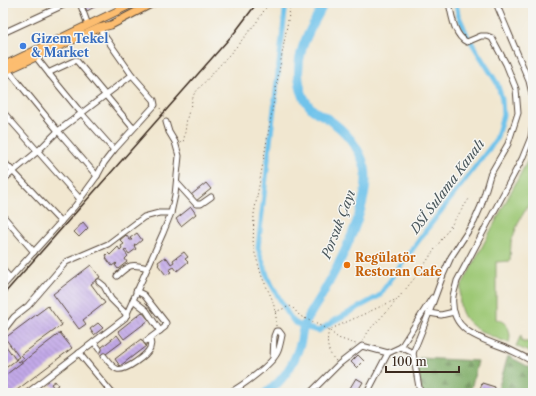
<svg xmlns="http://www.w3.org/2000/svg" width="536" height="396" font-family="'Libre Caslon Text',serif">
<defs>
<pattern id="forest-firs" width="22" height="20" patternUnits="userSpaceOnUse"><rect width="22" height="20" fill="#7eac66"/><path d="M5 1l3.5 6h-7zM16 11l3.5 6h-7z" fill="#688c53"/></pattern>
<pattern id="building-back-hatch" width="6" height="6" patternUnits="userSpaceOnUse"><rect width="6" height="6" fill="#c2a9e8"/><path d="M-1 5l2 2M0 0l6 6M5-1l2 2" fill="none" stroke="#9f8abb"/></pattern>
</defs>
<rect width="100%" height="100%" fill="#f6f6f2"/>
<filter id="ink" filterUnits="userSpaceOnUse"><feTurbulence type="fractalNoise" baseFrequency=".025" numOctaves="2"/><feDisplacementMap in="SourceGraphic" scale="8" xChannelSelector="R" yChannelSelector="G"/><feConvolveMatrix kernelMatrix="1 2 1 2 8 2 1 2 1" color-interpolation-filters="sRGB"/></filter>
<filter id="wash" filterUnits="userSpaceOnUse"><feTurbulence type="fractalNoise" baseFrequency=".012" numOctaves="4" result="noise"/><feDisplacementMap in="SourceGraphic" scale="16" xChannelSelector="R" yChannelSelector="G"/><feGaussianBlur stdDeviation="0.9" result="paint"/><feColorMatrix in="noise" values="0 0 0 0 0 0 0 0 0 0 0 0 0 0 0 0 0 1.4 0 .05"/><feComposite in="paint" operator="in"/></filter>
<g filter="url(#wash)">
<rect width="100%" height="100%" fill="#f1e7d0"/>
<g fill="#9dc875" stroke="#6c794a">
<path d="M533,150V197L519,221L511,242L510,261L496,262V319C508,322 512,332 509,343C481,332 453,324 461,287Z"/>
<polygon points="521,335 522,342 533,342 533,354 516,346"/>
</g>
<g fill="url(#forest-firs)" stroke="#5c6b42">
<polygon points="508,356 533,369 533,393 497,393"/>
<polygon points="419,358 478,361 470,393 422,393 417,366"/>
</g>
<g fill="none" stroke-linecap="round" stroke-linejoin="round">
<polyline stroke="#6fc3eb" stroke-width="5" points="286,3 258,248 268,278 288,314 294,322 303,327 319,331 332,322 379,296 427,229 496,140 503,115 502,99 497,83 468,37 458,14 456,3"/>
<path stroke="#6fc3eb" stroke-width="9" d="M266,393C283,381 294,364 300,344C302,339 301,332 304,327C308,315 317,304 323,293C340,263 372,201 365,168C360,148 345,130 328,119C323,115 316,113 312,109C297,94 296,69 302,49C307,32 317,19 324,3"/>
</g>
<g id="blocks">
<g fill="url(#building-back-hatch)">
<polygon points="83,3 102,3 87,11"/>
<polygon points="206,183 211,189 196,201 191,195"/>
<polygon points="191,207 196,214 181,226 176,219"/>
<polygon points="83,222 88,228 79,237 74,232"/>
<polygon points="137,233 142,240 136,245 134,244 135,245 134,246 136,249 129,254 126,250 124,251 128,256 125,259 127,262 118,269 115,265 117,264 116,263 112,266 106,258 107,257 106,255 108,253 110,255 118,247 120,250 122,248 121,246 124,244 120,240 126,235 130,240 132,240 130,238"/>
<polygon points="184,252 188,257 185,259 188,262 177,271 174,267 169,270 171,272 166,275 158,265 159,264 158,262 165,257 166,259 167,258 171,264 174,262 173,260"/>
<polygon points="91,265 100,277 91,284 105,303 83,320 86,324 79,329 53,294"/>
<polygon points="48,306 62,325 21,355 24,358 19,362 16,359 19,357 5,338"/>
<polygon points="142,312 149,320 124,339 118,331"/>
<polygon points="98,323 103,328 94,335 90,329"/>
<polygon points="60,333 72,348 13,393 3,393 3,377"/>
<polygon points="117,335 122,342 102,357 97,351"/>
<polygon points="141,339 146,346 120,366 115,359"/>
<polygon points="3,342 16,360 3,370"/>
<polygon points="358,355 364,361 357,368 351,362"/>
<polygon points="356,378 363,382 357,392 350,388"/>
<polygon points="55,381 58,385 54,388 51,384"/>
<polygon points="482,383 495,387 494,393 479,393"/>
</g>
</g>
</g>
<g filter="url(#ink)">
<use href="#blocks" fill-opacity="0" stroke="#564639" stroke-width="1"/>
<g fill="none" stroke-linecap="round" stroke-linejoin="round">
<g stroke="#564639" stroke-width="7">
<g id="minor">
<polyline points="80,3 88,25"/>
<polyline points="496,3 529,81 533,98"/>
<polyline points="497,5 503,3"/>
<polyline points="3,33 68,3"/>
<polyline points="36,57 50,75"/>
<polyline points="8,70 58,131 97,176"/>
<polyline points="3,112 80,199"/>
<path d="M533,124L531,137L522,159L457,281C456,286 454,291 453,296C449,332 482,339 508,349C516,353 525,357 533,362"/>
<polyline points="114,150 82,114 50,75 50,72 76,60 133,128"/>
<polyline points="3,161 61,222"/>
<polyline points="3,180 38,151 58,131 132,75"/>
<polyline points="177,183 196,204 201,204 211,197"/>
<polyline points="3,216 34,252"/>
<polyline points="3,270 10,278"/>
<path d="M117,276C129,265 131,263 147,268"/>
<polyline points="99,282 104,286 111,299 127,315"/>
<polyline points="3,286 75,206 97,176 104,163 114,150 155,105 154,100 132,75 99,28"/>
<polyline points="136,291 144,295 166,323 165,327 146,341"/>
<polyline points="133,300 146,310 160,331"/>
<polyline points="429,313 441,315 454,312"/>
<polyline points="3,331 14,317 28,306 66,262 108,244 144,217 159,213 171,213"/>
<polyline points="94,342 99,349"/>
<polyline points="401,347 413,353"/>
<polyline points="79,353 112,393"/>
<polyline points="388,353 401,347 432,298"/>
<path d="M104,356C107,360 112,367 117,369C125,372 147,355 150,348C151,345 151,342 150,339"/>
<polyline points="27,393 125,318 163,233 171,213 175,195 179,156 175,142 169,132 166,122"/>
<path d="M229,393C242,386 273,364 278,351C280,346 281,340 282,335L279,331H276L274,336L273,359"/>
<polyline points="310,393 339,364 362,346 388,353 367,393"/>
<path d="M420,393L413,353L429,313L443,275L451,257L474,222L481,206L490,175L508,144L518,113L516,89L506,64L492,38L487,36H481L467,42C454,36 452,16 449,3"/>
</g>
</g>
<g stroke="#564639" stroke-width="9">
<g id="highway">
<polyline points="3,66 134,3"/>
<polyline points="3,72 99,28 111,25 153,3"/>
</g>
</g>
<g stroke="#564639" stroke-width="1" stroke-dasharray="1 3" stroke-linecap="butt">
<polyline points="506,6 516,3"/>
<polyline points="160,108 164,118"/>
<polyline points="180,143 183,142 184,139 187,118 194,94 237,46 256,23 269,3"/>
<polyline points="275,312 290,306 293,308 300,316 329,330 338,338 356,344"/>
<polyline points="276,326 276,316 273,301 262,277 253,247 254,214 291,3"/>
<polyline points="363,341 364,338 371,328 391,307 418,274 469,199"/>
<path d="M336,361C327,352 326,342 329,330L397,299"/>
</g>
<use href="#minor" stroke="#fff" stroke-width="5"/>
<use href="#highway" stroke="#fcbd6f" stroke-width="7"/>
<polyline stroke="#3b2a1e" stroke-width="1.5" points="3,295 235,32 257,3"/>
</g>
</g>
<circle fill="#3f7fe0" stroke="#f6f6f2" stroke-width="1.5" cx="23" cy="46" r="4"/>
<circle fill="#e8710a" stroke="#f6f6f2" stroke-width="1.5" cx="347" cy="265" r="4"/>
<g text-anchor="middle" stroke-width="3" stroke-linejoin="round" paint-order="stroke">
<g font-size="12" font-weight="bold" fill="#366cbe" stroke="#f6f6f2" text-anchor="start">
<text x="31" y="43">Gizem Tekel<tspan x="31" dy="14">&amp; Market</tspan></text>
</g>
<g font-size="12" font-weight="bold" fill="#c56008" stroke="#f6f6f2" text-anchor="start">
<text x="355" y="262">Regülatör<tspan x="355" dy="14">Restoran Cafe</tspan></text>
</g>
<g font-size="13" font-style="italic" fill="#4b585c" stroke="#f6f6f2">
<text transform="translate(447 186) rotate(-53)" y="5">DSİ Sulama Kanalı</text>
<text transform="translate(338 224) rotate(-69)" y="5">Porsuk Çayı</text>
</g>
</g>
<rect width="536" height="396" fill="none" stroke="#f6f6f2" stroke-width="16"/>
<path d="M386 366v6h73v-6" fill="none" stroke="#3b2a1e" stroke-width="2"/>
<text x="392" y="366" font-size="12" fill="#3b2a1e" stroke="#f6f6f2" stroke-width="3" paint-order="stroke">100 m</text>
</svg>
